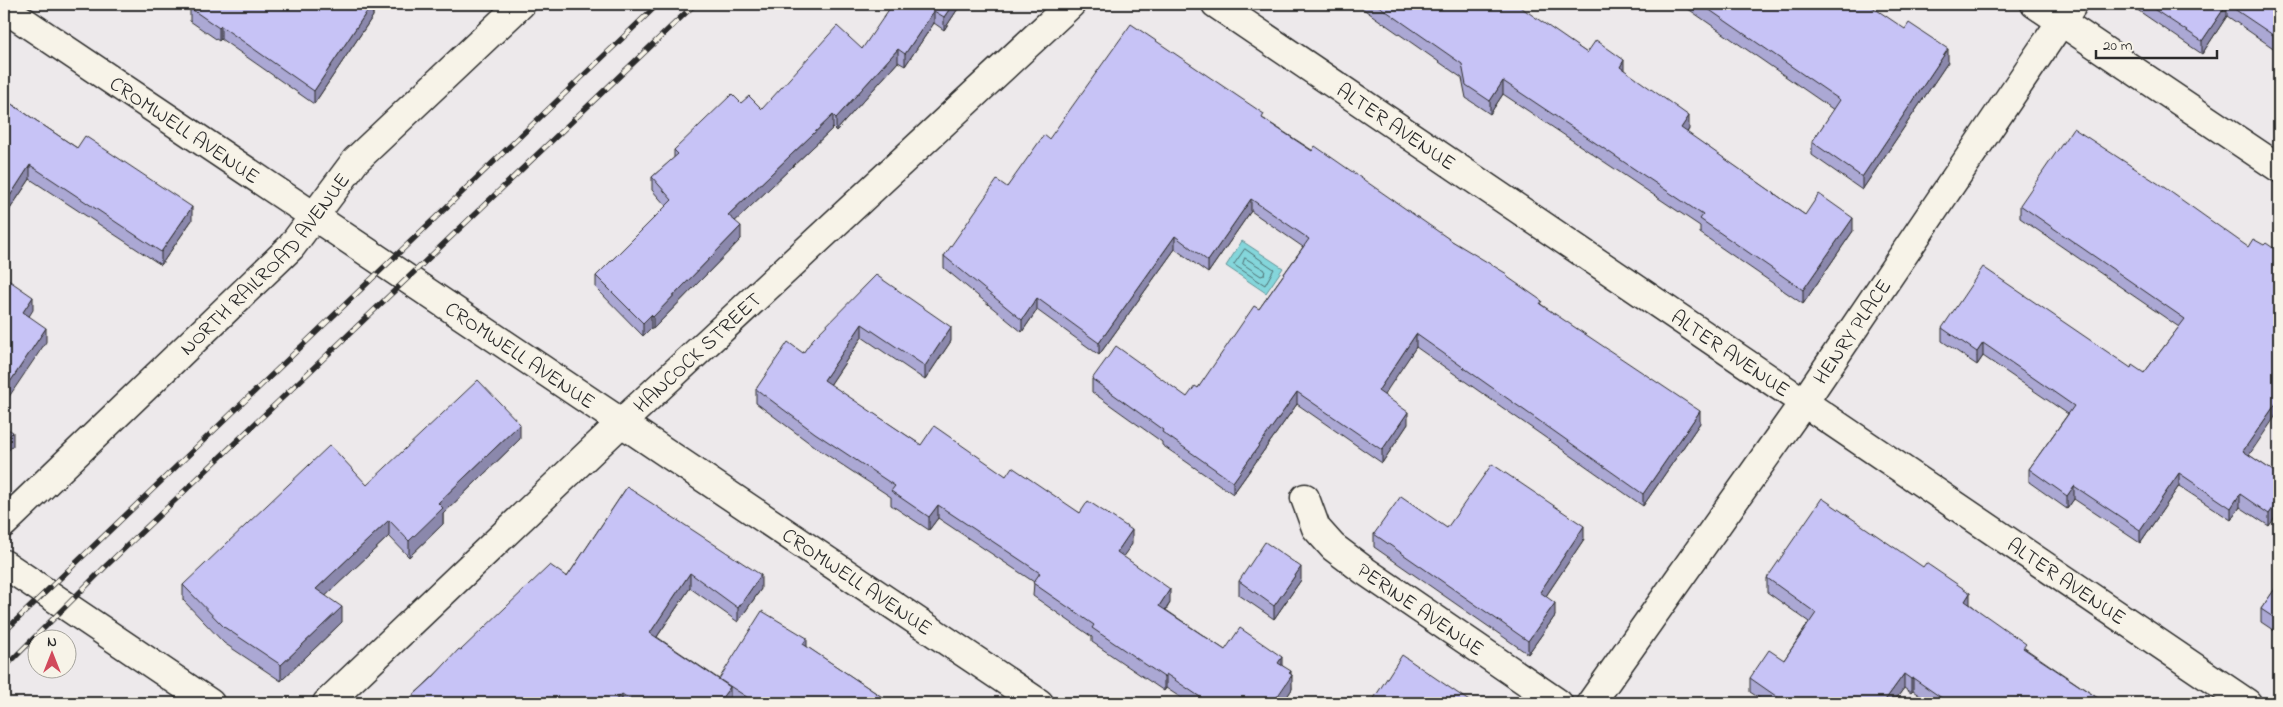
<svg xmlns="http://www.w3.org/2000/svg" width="2283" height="707" font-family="'Indie Flower',sans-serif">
<rect width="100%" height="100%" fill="#ede9eb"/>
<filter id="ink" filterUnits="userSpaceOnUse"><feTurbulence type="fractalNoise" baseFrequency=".02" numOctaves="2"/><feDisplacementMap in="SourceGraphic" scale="10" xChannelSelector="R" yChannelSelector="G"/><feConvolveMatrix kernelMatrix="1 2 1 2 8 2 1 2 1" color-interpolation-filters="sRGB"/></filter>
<g filter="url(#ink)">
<polygon fill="#84d6db" stroke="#609295" points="1242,241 1283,268 1266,293 1226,266"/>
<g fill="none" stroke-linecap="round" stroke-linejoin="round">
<g stroke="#4f6f71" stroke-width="1">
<polygon points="1245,249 1274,269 1265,285 1234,265"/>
<polygon points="1245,258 1265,270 1264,275 1261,276 1243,264"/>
</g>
<g stroke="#2b2b2b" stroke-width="31">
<g id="minor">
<path id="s1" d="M1216,4L2247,703"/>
<polyline points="2035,4 2279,168"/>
<path id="s2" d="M4,8L1039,703"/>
<path id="s3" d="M1305,498L1316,528L1333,547L1365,571L1558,703"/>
<path id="s4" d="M4,523L291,247L356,160L521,4"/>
<polyline points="4,564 210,703"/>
<path id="s5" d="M327,703L622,422L1071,4"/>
<path id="s6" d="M1591,703L1804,402L2073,4"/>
</g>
</g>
<use href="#minor" stroke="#f7f3e8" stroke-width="28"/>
<g stroke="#2b2b2b" stroke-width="5.5">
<g id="rail">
<polyline points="4,632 658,4"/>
<polyline points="4,668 107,565 695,4"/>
</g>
</g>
<use href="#rail" stroke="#f7f3e8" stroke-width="4" stroke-dasharray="11" stroke-linecap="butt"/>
</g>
<g fill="#aba8d4" stroke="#2b2b2b">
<polygon points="373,4 373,16 314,104 221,39 219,41 190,21 190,8"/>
<polygon points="961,4 944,30 934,23 905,66 898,62 836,131 833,128 735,221 741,239 653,329 651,328 643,336 596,288 596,276 666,206 652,190 652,177 674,158 674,150 741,103 762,109 862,49 897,8"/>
<polygon points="1356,4 1511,4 1587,53 1624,70 1689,129 1687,133 1805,215 1853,231 1803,304 1700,233 1700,226 1503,94 1490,114 1466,98 1462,78"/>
<polygon points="1681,4 1868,4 1948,62 1862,190 1812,155 1812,142 1834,110"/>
<polygon points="2136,4 2279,4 2279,52 2227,16 2202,54 2136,9"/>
<polygon points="4,99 77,148 192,220 161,265 30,179 8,212 4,210"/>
<polygon points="1264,119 1507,277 1542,305 1700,423 1643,506 1416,347 1383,395 1408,424 1382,463 1297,404 1233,494 1162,445 1162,442 1092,392 1092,379 1187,397 1198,388 1259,309 1303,247 1251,211 1208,273 1175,249 1099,355 1037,310 1022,332 944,268 944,256 1007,187 1049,139"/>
<polygon points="2165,188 2249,455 2279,475 2269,526 2240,507 2231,520 2179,486 2140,543 2074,499 2067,509 2029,482 2029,469 2068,414 1983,356 1977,365 1942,341 1942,328 2131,368 2144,373 2179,327 2020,218 2020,205"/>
<polygon points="876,275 951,341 925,380 862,337 830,385 921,445 1006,476 1080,513 1132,544 1123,556 1170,603 1166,610 1225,650 1282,665 1291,674 1292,689 1283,703 1189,703 1166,688 1164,691 1092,642 1092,637 1033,596 1034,582 938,518 929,530 891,505 891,497 815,447 756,403 756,389 803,353"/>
<polygon points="520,439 443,514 443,524 409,557 389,536 325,596 342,622 281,681 224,643 183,600 183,585 367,485"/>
<polygon points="627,487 761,589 738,622 690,588 657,637 719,679 807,647 891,703 736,703 730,699 728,703 405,703 461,650 567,577"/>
<polygon points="1447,528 1584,539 1546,596 1555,616 1528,654 1374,547 1374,534"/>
<polygon points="1767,578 1970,604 2026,649 2105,703 1930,703 1913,691 1911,693 1904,688 1893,703 1767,703 1750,692 1750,678 1784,660 1809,622 1767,592"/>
<polygon points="1301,580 1274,619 1239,595 1239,581"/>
<polygon points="2279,583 2279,634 2261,622 2261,609"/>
</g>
<g fill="#8b88ac" stroke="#2b2b2b">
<polygon points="372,4 373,16 314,104 314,91"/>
<polygon points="953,4 961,4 944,30 944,17"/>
<polygon points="2227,4 2227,16 2202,54 2202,41"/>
<polygon points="934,11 934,23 905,66 905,54"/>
<polygon points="221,26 221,39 219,41 219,28"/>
<polygon points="898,49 898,62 836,131 836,118"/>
<polygon points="1948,49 1948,62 1862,190 1862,177"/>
<polygon points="1624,60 1624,74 1620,67"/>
<polygon points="1503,81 1503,94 1490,114 1490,101"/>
<polygon points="833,115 833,128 728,228 728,215"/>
<polygon points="1689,116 1689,129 1681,142 1681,128"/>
<polygon points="30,165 30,179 8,212 8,199"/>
<polygon points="1251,199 1251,211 1208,273 1208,261"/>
<polygon points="192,207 192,220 161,265 161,252"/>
<polygon points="1853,218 1853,231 1803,304 1803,290"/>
<polygon points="741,226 741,239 653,329 653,317"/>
<polygon points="1175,236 1175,249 1099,355 1099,343"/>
<polygon points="33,297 33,310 23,326 23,312"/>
<polygon points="1037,298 1037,310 1022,332 1022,320"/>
<polygon points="651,315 651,328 643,336 643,323"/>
<polygon points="862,324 862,337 824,394 824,380"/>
<polygon points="951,327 951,341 925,380 925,366"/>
<polygon points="46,328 46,342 4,404 4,391"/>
<polygon points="1416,334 1416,347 1378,404 1378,391"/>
<polygon points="1983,343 1983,356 1977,365 1977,352"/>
<polygon points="1297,392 1297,404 1233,494 1233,482"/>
<polygon points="2279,399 2279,411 2243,464 2243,451"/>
<polygon points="1700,411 1700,423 1643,506 1643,494"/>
<polygon points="1408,412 1408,424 1382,463 1382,450"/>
<polygon points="520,424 520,439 443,514 443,524 409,557 409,541 438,503"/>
<polygon points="13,432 13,446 4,454 4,441"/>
<polygon points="2179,473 2179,486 2140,543 2140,530"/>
<polygon points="2074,486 2074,499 2067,509 2067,496"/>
<polygon points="2240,494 2240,507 2231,520 2231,508"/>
<polygon points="2279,499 2279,512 2269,526 2269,514"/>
<polygon points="938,505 938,518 929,530 929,517"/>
<polygon points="389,520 389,536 316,605 316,589"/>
<polygon points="1584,526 1584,539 1540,605 1540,592"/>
<polygon points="1132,530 1132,544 1117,565 1117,552"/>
<polygon points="1301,567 1301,580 1274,619 1274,606"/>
<polygon points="690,573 690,588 650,647 650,633"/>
<polygon points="761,575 761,589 738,622 738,608"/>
<polygon points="1170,589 1170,603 1159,619 1159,606"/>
<polygon points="1970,593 1970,606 1965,601"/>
<polygon points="1555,603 1555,616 1528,654 1528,641"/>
<polygon points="342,607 342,622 281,681 281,665"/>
<polygon points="807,638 807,651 803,644"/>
<polygon points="1282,657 1282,670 1278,663"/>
<polygon points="1291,671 1291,678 1292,675 1292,689 1283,703 1273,703"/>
<polygon points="1166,674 1166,688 1164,691 1164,677"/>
<polygon points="1904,674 1904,688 1893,703 1883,703"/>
<polygon points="1913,678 1913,691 1911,693 1911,679"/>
<polygon points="730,687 730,701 728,703 718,703"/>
<polygon points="622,694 622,703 612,703"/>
</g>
<g fill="#c7c3f6" stroke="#2b2b2b">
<polygon points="192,4 372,4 314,91 221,26 219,28 190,8"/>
<polygon points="899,4 953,4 944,17 934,11 905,54 898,49 836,118 833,115 728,215 741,226 653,317 651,315 643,323 596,276 672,200 652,177 678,154 674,150 732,94 741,103 749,96 762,109 837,26 862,49 892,5 897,8"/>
<polygon points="1376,4 1511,4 1514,6 1516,4 1587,53 1596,40 1624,60 1620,67 1689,116 1681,128 1805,215 1819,194 1853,218 1803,290 1700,219 1703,215 1503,81 1490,101 1466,85 1462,64"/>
<polygon points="1701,4 1868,4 1905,29 1909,23 1948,49 1862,177 1812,142 1840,100"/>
<polygon points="2146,4 2227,4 2202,41"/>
<polygon points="2227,4 2279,4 2279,39"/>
<polygon points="1131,24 1264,114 1262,118 1312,151 1315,146 1452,241 1507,274 1506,276 1542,301 1540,304 1700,411 1643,494 1416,334 1378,391 1408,412 1382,450 1297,392 1233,482 1162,432 1163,430 1092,379 1116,346 1187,397 1195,386 1198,388 1254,306 1259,309 1309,239 1251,199 1208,261 1175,236 1099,343 1037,298 1022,320 944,256 997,180 1007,187 1044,135 1049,139"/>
<polygon points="4,99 77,148 85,136 192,207 161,252 30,165 8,199 4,196"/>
<polygon points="2073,128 2165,188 2248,247 2253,239 2264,245 2266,243 2279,252 2279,399 2243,451 2279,475 2279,499 2269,514 2240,494 2231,508 2179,473 2140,530 2074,486 2067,496 2029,469 2074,406 1983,343 1977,352 1942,328 1983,267 2131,368 2132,365 2144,373 2185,319 2020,205"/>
<polygon points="876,275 951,327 925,366 862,324 824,380 921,445 934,426 1006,476 1012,467 1080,513 1088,501 1132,530 1117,552 1170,589 1159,606 1225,650 1240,628 1282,657 1278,663 1291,671 1289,673 1292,675 1273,703 1209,703 1166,674 1164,677 1092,628 1094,625 1033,583 1040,573 938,505 929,517 891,491 895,486 815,433 756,389 788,342 803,353 813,339"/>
<polygon points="4,277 33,297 23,312 46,328 4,391"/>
<polygon points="478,380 520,424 438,503 443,508 409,541 389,520 316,589 342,607 281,665 224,627 183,585 330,445 367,485"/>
<polygon points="4,427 13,432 4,441"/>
<polygon points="1492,464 1584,526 1540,592 1555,603 1528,641 1374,534 1401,496 1447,528"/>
<polygon points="627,487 761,575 738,608 690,573 650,633 730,687 718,703 636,703 622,694 612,703 405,703 433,677 459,649 461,650 550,565 567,577"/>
<polygon points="1822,498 1923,567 1926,563 1970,593 1965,601 2026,644 2023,648 2105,703 1949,703 1913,678 1911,679 1904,674 1883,703 1786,703 1750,678 1769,650 1784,660 1816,613 1767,578"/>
<polygon points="1265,542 1301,567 1274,606 1239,581"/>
<polygon points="2279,583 2279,621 2261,609"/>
<polygon points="762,611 807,638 803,644 891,703 756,703 719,679"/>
<polygon points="1402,655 1472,703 1371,703"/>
</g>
</g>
<g text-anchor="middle" stroke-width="5" stroke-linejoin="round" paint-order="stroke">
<g font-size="21" fill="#2b2b2b" stroke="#f7f3e8">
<text dy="7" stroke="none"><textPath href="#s1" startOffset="218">ALTER AVENUE</textPath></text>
<text dy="7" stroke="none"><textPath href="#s2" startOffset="218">CROMWELL AVENUE</textPath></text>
<text dy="7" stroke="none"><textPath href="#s4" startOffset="368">NORTH RAILROAD AVENUE</textPath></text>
<text dy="7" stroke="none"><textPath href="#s6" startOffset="454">HENRY PLACE</textPath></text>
<text dy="7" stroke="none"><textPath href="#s5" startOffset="510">HANCOCK STREET</textPath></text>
<text dy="7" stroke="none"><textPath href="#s1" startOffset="622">ALTER AVENUE</textPath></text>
<text dy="7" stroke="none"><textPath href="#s2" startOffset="622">CROMWELL AVENUE</textPath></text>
<text dy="7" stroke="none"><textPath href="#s2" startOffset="1028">CROMWELL AVENUE</textPath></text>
<text dy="7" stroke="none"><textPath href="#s1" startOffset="1028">ALTER AVENUE</textPath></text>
<text dy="7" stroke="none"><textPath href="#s3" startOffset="165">PERINE AVENUE</textPath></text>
</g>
</g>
<rect width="2283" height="707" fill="none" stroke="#f7f3e8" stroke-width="20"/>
<rect x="10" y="10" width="2263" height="687" fill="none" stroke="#2b2b2b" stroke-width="2" filter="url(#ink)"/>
<g transform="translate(52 654)"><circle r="24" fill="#f7f3e8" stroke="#a5a39c"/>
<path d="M0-4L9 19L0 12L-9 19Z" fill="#d1495b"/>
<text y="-8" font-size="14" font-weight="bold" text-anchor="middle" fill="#2b2b2b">N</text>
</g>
<path d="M2096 50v8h121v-8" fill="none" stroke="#2b2b2b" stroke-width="2.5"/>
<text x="2103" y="50" font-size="15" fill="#2b2b2b" stroke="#f7f3e8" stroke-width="4" paint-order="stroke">20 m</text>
</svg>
